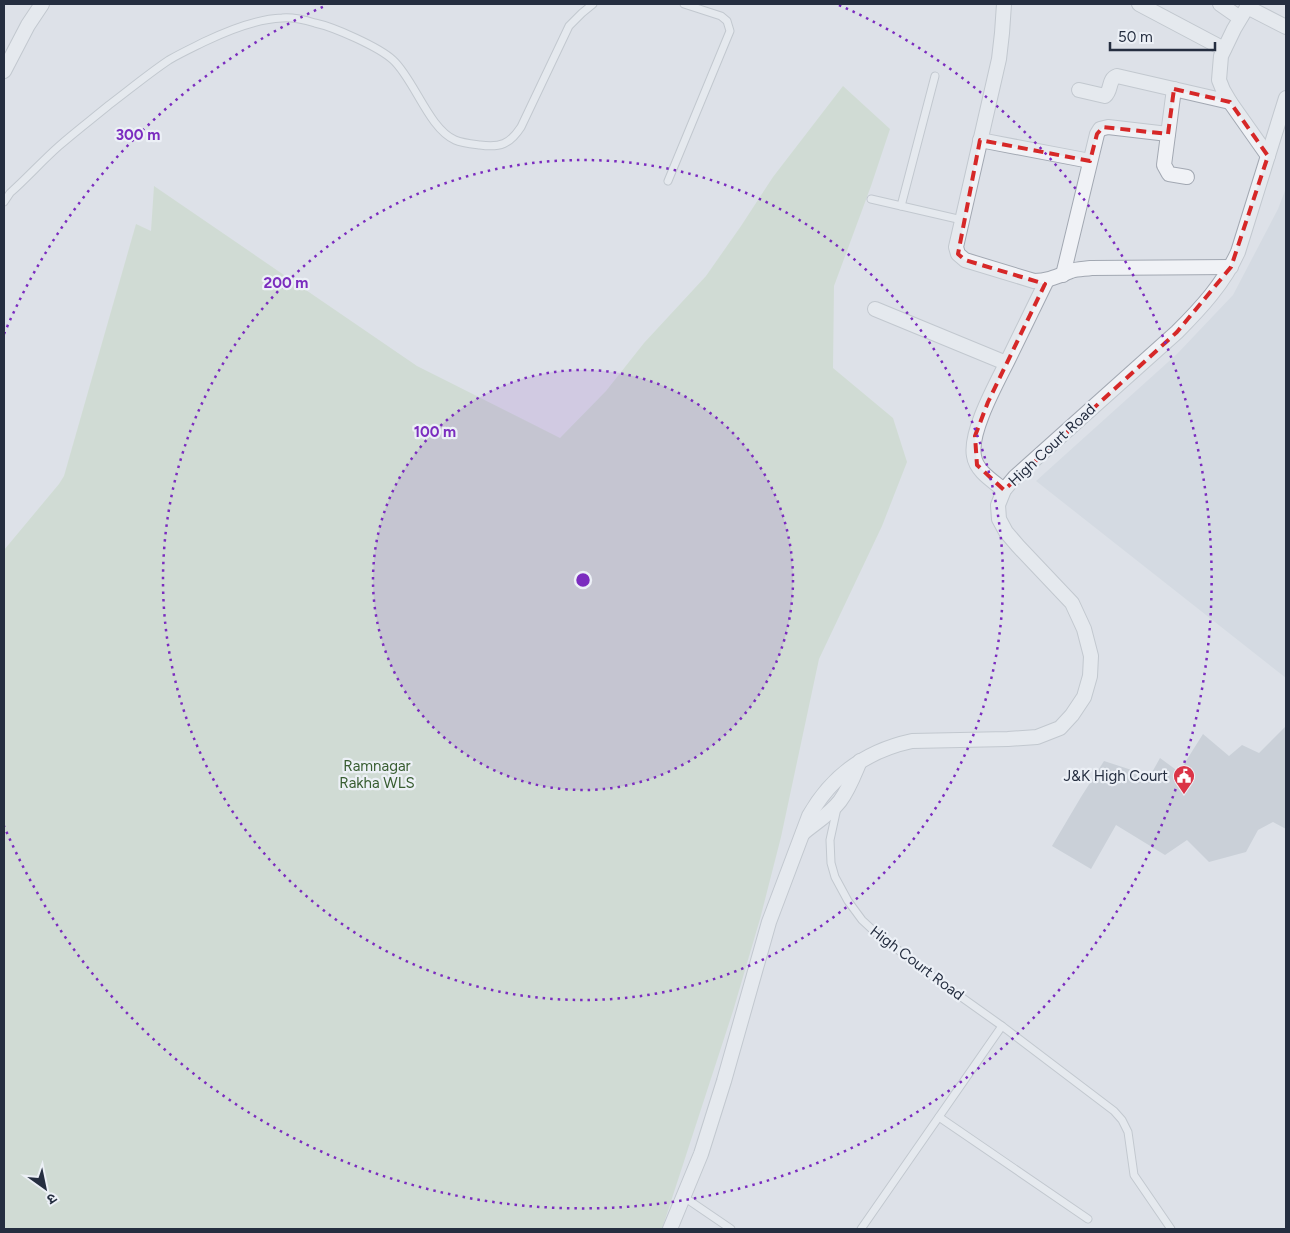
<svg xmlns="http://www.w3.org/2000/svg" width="1290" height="1233" font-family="Figtree,'Noto Sans Devanagari',sans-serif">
<rect width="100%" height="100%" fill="#dde1e8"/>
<polygon fill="#cbd0db" points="1286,188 1286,678 1036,481 1177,354 1233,295 1278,209"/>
<polygon fill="#c2d3bd" points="843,86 890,129 871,186 834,286 833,368 893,418 907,462 882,526 819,659 781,837 760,919 733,1011 662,1229 4,1229 4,550 59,484 64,476 136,224 151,231 154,186 417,366 560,438 606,391 644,343 706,276 741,226 773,177"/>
<polygon fill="#b4bac6" points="1286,726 1286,829 1273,822 1258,830 1246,852 1209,862 1187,840 1165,855 1116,825 1091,869 1052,846 1081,797 1104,761 1150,776 1160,758 1179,772 1203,734 1229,756 1242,745 1259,753"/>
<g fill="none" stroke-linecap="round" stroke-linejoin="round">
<g stroke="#a2a8b2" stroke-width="9">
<g id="service">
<polyline points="668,181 730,31 727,21 721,16 684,4"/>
<polyline points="871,199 962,220"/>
<path d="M4,202L10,193C27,178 42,161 59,146C75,132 92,119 109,105C129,90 148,74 169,60C181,53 194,47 206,41C229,30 256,19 282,18C293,17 305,20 315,23C334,27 379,47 393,60C414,79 429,129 455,140C462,143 472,144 480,145C500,148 510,144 521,127L569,26L582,13L593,4"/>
<polyline points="901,206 935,76"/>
<polyline points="837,808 830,840 831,863 835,877 848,901 862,920 876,933 936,979 1002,1026 1114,1111 1122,1120 1128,1132 1134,1175 1171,1229"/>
<polyline points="939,1117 1088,1219"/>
<polyline points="684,1197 731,1229"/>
<polyline points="861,1229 1002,1026"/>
</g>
</g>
<g stroke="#a2a8b2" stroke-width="16">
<g id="minor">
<path d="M1004,4L1002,33L999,59L956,247L958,254L965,260L1034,281C1048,281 1058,276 1071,271C1077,269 1085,269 1091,268L1231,267"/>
<polyline points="1139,4 1224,49"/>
<polyline points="1220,4 1240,18"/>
<polyline points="1249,4 1234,29 1221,56 1219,80 1223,90 1230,102 1268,156"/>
<polyline points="1247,7 1286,27"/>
<polyline points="4,71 28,25 42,4"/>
<polyline points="1174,89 1164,165 1169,174 1187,177"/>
<path d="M1079,90L1105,96C1112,90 1108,79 1117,76L1230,102"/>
<polyline points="980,140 1090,161"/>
<polyline points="1063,275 1097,134 1100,129 1108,127 1168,134"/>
<polyline points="875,309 1006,363"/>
<path d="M1004,490C993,481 976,471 974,456C969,431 999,379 1010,356C1022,331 1035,305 1047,280"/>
<path d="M803,833C815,823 830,814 840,801C849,789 854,775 860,761"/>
<path d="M670,1229L701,1154L724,1081L769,922L809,816C832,775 866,751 912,741L1008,739L1037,737L1060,728L1072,715L1084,697L1090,676L1091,656L1084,629L1072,603L1018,546L1006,532L999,519L998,505L1004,490L1015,477L1177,332C1201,308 1224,283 1238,252L1286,98"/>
</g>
</g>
<use href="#service" stroke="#f0f2f6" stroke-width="7"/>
<use href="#minor" stroke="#f0f2f6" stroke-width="14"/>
</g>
<path d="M0 0H1290V1233H0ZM1174,89L1230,102L1268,156L1231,267L1177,332L1004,490L977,465L975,436L988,402L1045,284L965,260L958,254L980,140L1090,161L1097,134L1103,127L1168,134Z" fill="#dde1e8" fill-opacity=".55" fill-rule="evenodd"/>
<path fill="none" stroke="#d62828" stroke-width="4" stroke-dasharray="10 6" stroke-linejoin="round" d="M1174,89L1230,102L1268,156L1231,267L1177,332L1004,490L977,465L975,436L988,402L1045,284L965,260L958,254L980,140L1090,161L1097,134L1103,127L1168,134Z"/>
<circle cx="583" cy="580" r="210" fill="#7b2cbf" fill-opacity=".12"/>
<g fill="none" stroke="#7b2cbf" stroke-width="2.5" stroke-dasharray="2.5 5">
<circle cx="583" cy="580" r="210"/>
<circle cx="583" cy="580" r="420"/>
<path d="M4 334A629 629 0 0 1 327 5M839 5A629 629 0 1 1 4 826"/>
</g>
<defs>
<g id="civic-pin" transform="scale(1.125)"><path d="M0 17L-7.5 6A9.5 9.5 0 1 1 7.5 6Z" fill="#db3447" stroke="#ecf0f6"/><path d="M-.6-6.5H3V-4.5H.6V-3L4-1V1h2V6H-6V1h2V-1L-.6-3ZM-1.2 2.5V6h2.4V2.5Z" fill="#fff"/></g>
</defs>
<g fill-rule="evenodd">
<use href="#civic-pin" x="1184" y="776"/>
</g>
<g text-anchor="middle" stroke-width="4.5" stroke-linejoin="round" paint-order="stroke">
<g font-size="15" fill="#252e40" stroke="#ecf0f6">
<text transform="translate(1052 445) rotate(-43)" y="5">High Court Road</text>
<text transform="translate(917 963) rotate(37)" y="5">High Court Road</text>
</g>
<g font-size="15" fill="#385d31" stroke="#ecf0f6">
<text x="377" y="771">Ramnagar<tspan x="377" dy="17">Rakha WLS</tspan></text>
</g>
<g font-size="15" fill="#252e40" stroke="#ecf0f6" text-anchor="end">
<text x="1168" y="781">J&amp;K High Court</text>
</g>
</g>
<circle cx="583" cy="580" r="8" fill="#7b2cbf" stroke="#ecf0f6" stroke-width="2.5"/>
<g font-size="15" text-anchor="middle" font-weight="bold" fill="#7b2cbf" stroke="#ecf0f6" stroke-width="4.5" stroke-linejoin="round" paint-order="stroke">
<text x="138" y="140">300 m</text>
<text x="286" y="288">200 m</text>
<text x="435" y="437">100 m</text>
</g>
<rect width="1290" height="1233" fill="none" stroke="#252e40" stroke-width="10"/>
<g transform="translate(45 1188) rotate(147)" stroke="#ecf0f6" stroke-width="4" paint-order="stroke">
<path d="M0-4L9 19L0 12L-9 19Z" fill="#252e40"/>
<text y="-8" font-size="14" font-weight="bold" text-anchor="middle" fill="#252e40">उ</text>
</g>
<path d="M1110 42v8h105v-8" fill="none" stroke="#252e40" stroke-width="2.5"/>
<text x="1118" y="42" font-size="15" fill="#252e40" stroke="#ecf0f6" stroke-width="4" paint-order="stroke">50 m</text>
</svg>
